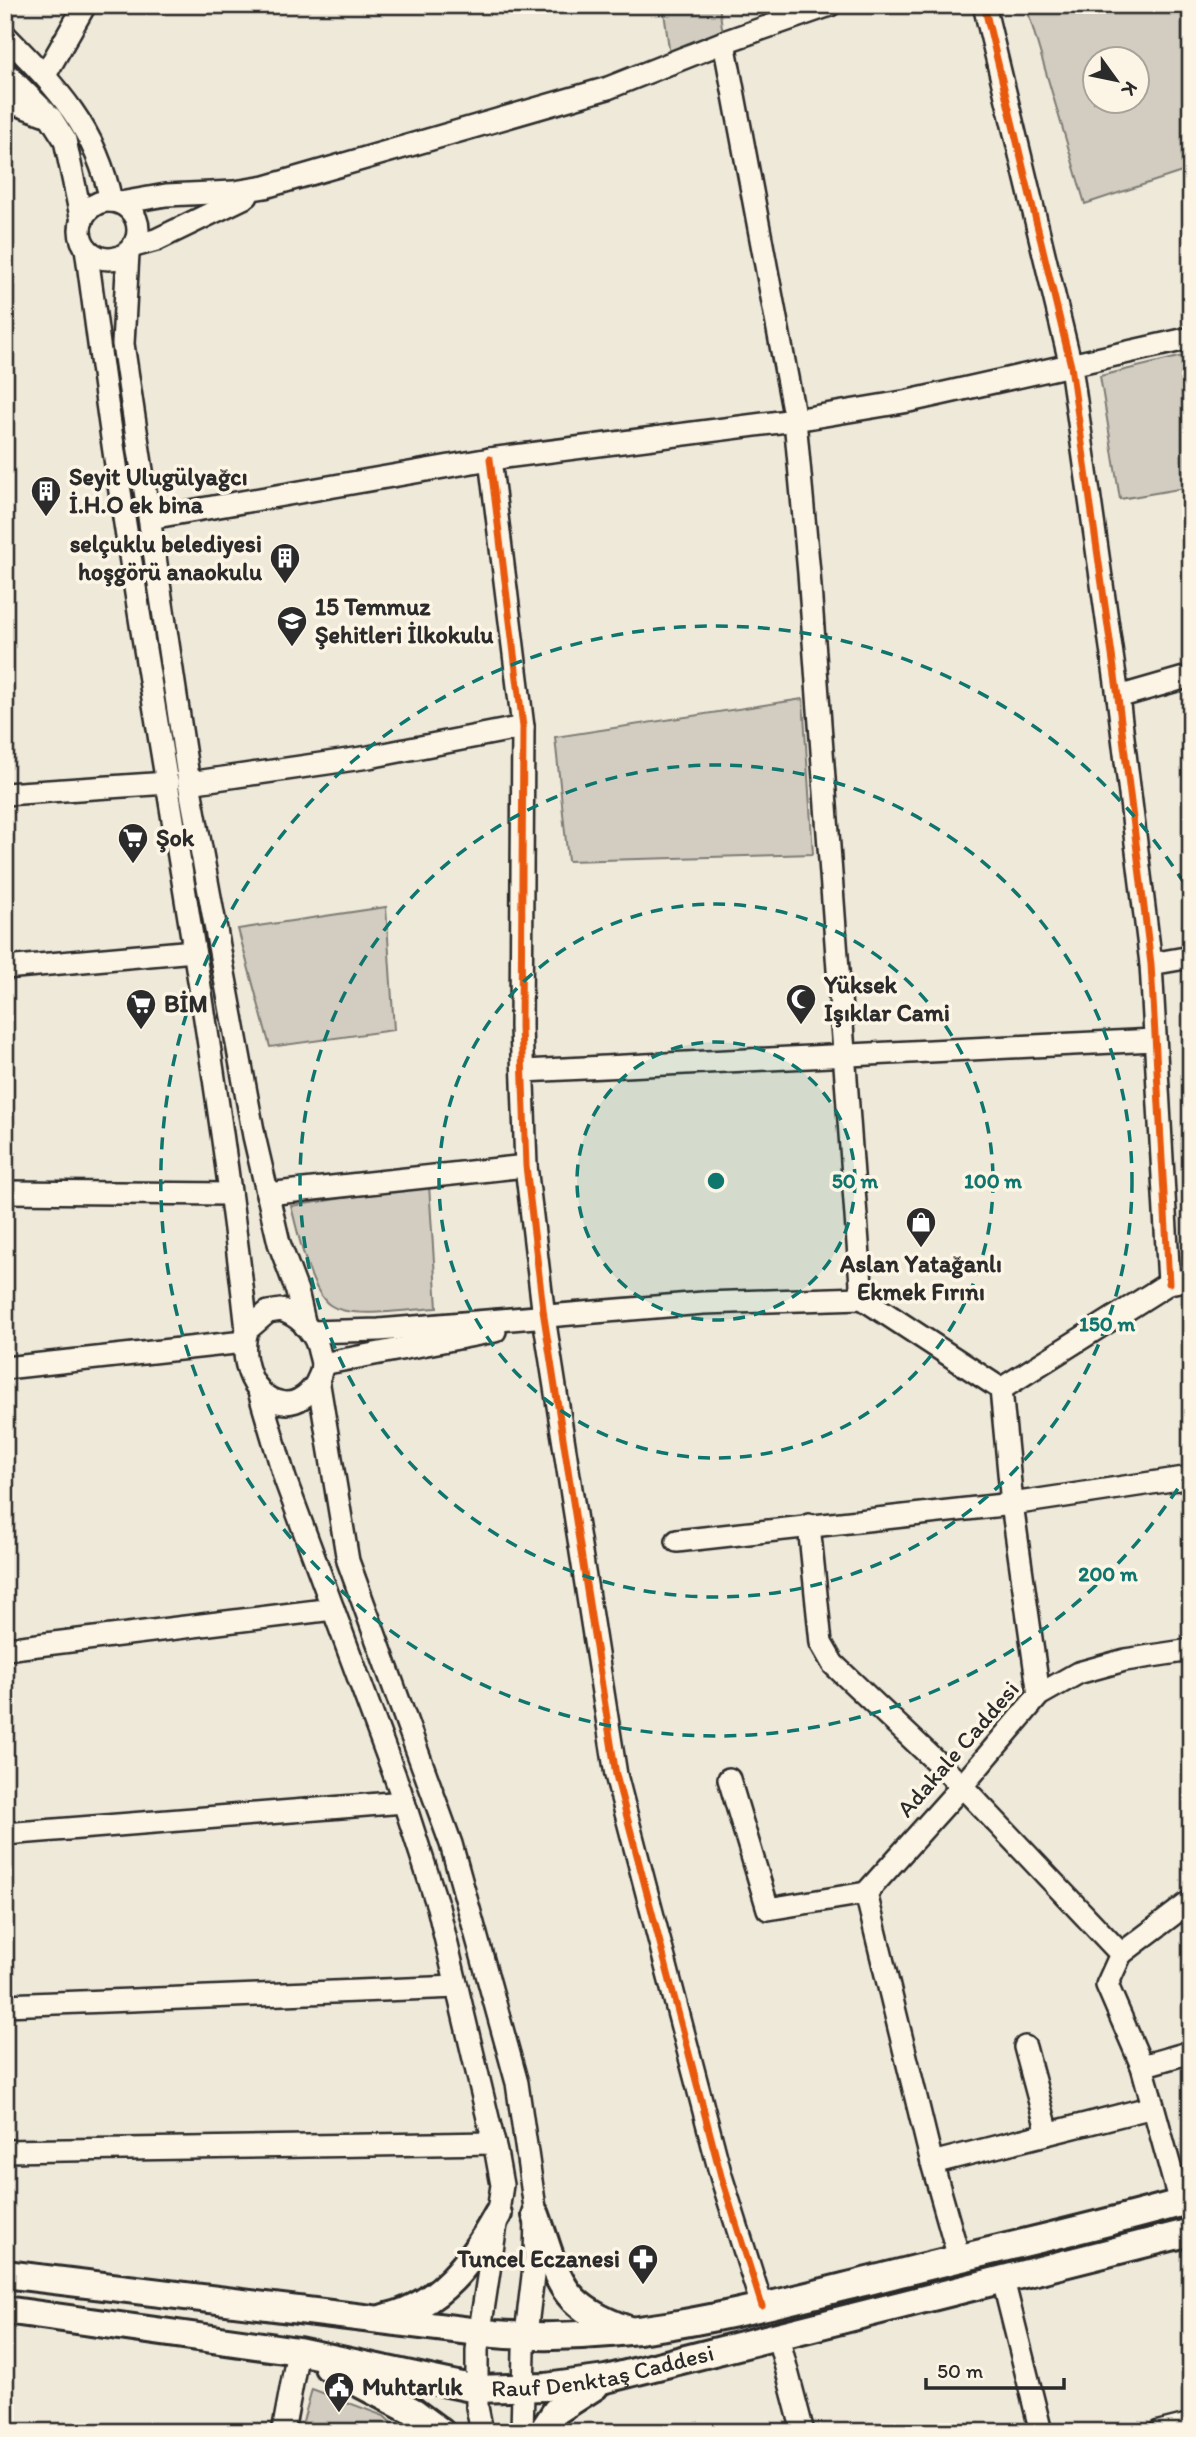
<svg xmlns="http://www.w3.org/2000/svg" width="1196" height="2437" font-family="Itim,sans-serif">
<rect width="100%" height="100%" fill="#efe9da"/>
<filter id="ink" filterUnits="userSpaceOnUse"><feTurbulence type="fractalNoise" baseFrequency=".0143" numOctaves="2"/><feDisplacementMap in="SourceGraphic" scale="14" xChannelSelector="R" yChannelSelector="G"/><feConvolveMatrix kernelMatrix="1 2 1 2 8 2 1 2 1" color-interpolation-filters="sRGB"/></filter>
<g filter="url(#ink)">
<g fill="#d2cdc0" stroke="#7e7c76" stroke-width="2" fill-rule="evenodd">
<polygon points="663,5 719,5 724,42 671,63"/>
<path d="M1026,5H1191V169L1085,204ZM1094,60H1136V102H1094Z"/>
<polygon points="1191,354 1191,487 1120,499 1100,376"/>
<polygon points="803,699 813,854 568,861 555,737"/>
<polygon points="386,907 394,1030 270,1047 238,929"/>
<path d="M429,1185L437,1308C411,1309 352,1320 330,1305C310,1292 297,1229 291,1206Z"/>
<polygon points="312,2389 384,2416 401,2432 300,2432"/>
</g>
<g fill="none" stroke-linecap="round" stroke-linejoin="round">
<g stroke="#2b2b2b" stroke-width="26">
<g id="minor">
<polyline points="984,5 1071,366 1118,697 1151,964 1169,1283"/>
<path d="M5,35C56,87 96,127 111,201"/>
<polyline points="724,42 795,420 809,573 862,1298"/>
<polyline points="5,72 51,118 65,140 82,221"/>
<polyline points="45,75 85,5"/>
<polyline points="5,104 19,105 43,114"/>
<circle cx="109" cy="230" r="29"/>
<polyline points="120,203 166,195 234,192 265,187 608,88 724,42 830,5"/>
<polyline points="134,246 156,240 247,196"/>
<path d="M86,248C96,320 105,393 116,465C159,753 215,1040 247,1330"/>
<polyline points="128,253 123,344 189,783 254,1136 279,1243 297,1291 305,1326"/>
<polyline points="490,459 523,727 521,1027 526,1166 544,1317 616,1775 721,2176 762,2306"/>
<polyline points="150,518 490,459 795,420 909,401 1191,338"/>
<polyline points="1118,697 1191,676"/>
<polyline points="189,783 369,757 523,727"/>
<polyline points="5,794 168,783"/>
<polyline points="1151,964 1191,957"/>
<polyline points="5,968 194,951"/>
<polyline points="524,1071 1154,1040"/>
<polyline points="5,1192 230,1194"/>
<polyline points="267,1194 526,1166"/>
<path d="M281,1310C297,1315 313,1329 318,1347C319,1352 321,1358 322,1363C322,1384 301,1408 279,1402C249,1395 240,1355 247,1330L268,1312Z"/>
<polyline points="310,1332 379,1330 703,1303 862,1298 1001,1389 1012,1504 1039,1695"/>
<polyline points="322,1364 495,1331"/>
<polyline points="5,1368 244,1342"/>
<polyline points="318,1379 348,1561 451,1844 517,2083 536,2215 535,2259 524,2351 522,2432"/>
<polyline points="258,1388 285,1479 400,1790 438,1907 496,2152 502,2185 477,2350 477,2407 482,2432"/>
<polyline points="1001,1389 1169,1283 1191,1279"/>
<polyline points="809,1525 821,1643 833,1664 962,1786 1121,1954 1191,1901"/>
<polyline points="677,1541 1012,1504 1191,1477"/>
<polyline points="5,1649 333,1609"/>
<polyline points="729,1779 768,1909 866,1893 932,2163 959,2258"/>
<polyline points="5,1834 404,1802"/>
<polyline points="866,1893 962,1786 1039,1695 1078,1673 1125,1660 1191,1650"/>
<polyline points="1121,1954 1107,1985 1142,2066 1180,2203"/>
<polyline points="5,2005 457,1987"/>
<polyline points="1025,2047 1048,2133"/>
<polyline points="1142,2066 1191,2052"/>
<polyline points="5,2151 494,2143"/>
<polyline points="932,2163 1153,2107"/>
<polyline points="1003,2280 1041,2432"/>
<polyline points="778,2337 803,2432"/>
<polyline points="283,2432 298,2351"/>
<polyline points="1159,2432 1191,2424"/>
</g>
</g>
<g stroke="#2b2b2b" stroke-width="32">
<g id="major">
<path d="M536,2215C558,2277 557,2305 626,2329"/>
<path d="M5,2274L495,2334C631,2346 761,2307 892,2275C991,2250 1092,2228 1191,2200"/>
<path id="s1" d="M5,2310L298,2351L476,2389L546,2387L606,2379L1191,2232"/>
<path d="M384,2318C440,2306 472,2261 498,2214"/>
<polyline points="328,2367 414,2412 441,2432"/>
<polyline points="542,2432 556,2411 595,2386"/>
</g>
</g>
<use href="#minor" stroke="#fcf5e5" stroke-width="21"/>
<use href="#major" stroke="#fcf5e5" stroke-width="26"/>
<g stroke="#fcf5e5" stroke-width="11">
<g id="cycleway">
<polyline points="984,5 1071,366 1118,697 1151,964 1169,1283"/>
<polyline points="490,459 523,727 521,1027 526,1166 544,1317 616,1775 721,2176 762,2306"/>
</g>
</g>
<use href="#cycleway" stroke="#e8590c" stroke-width="7"/>
</g>
</g>
<circle cx="716" cy="1181" r="139" fill="#0f766e" fill-opacity=".12"/>
<g fill="none" stroke="#0f766e" stroke-width="3.5" stroke-dasharray="12 9">
<circle cx="716" cy="1181" r="139"/>
<circle cx="716" cy="1181" r="277"/>
<circle cx="716" cy="1181" r="416"/>
<path d="M1189 1471A555 555 0 1 1 1189 891"/>
</g>
<defs>
<g id="building-pin" transform="scale(1.575)"><path d="M0 17L-7.5 6A9.5 9.5 0 1 1 7.5 6Z" fill="#2b2b2b" stroke="#fcf5e5"/><path d="M-4-6H4V6H1V3H-1V6H-4ZM-2.5-4.3h1.7v1.8h-1.7ZM.8-4.3h1.7v1.8H.8ZM-2.5-1h1.7V.8h-1.7ZM.8-1h1.7V.8H.8Z" fill="#fff"/></g>
<g id="school-pin" transform="scale(1.575)"><path d="M0 17L-7.5 6A9.5 9.5 0 1 1 7.5 6Z" fill="#2b2b2b" stroke="#fcf5e5"/><path d="M0-5L7-2L0 1L-7-2ZM-4 1L0 2.5L4 1V4Q0 6-4 4Z" fill="#fff"/></g>
<g id="supermarket-pin" transform="scale(1.575)"><path d="M0 17L-7.5 6A9.5 9.5 0 1 1 7.5 6Z" fill="#2b2b2b" stroke="#fcf5e5"/><path d="M-6-5.5h2.5l.6 2H6L4.5 2H-2.5L-4.4-4H-6ZM-1.5 3.2a1.3 1.3 0 1 0 .1 0ZM3 3.2a1.3 1.3 0 1 0 .1 0Z" fill="#fff"/></g>
<g id="mosque-pin" transform="scale(1.575)"><path d="M0 17L-7.5 6A9.5 9.5 0 1 1 7.5 6Z" fill="#2b2b2b" stroke="#fcf5e5"/><path d="M3.5-4.9A6 6 0 1 0 3.5 4.9A5 5 0 1 1 3.5-4.9Z" fill="#fff"/></g>
<g id="shop-pin" transform="scale(1.575)"><path d="M0 17L-7.5 6A9.5 9.5 0 1 1 7.5 6Z" fill="#2b2b2b" stroke="#fcf5e5"/><path d="M-5-2.5h2.3a2.7 3.5 0 0 1 5.4 0H5L5.5 6h-11ZM-1.5-2.5h3a1.5 2.3 0 0 0-3 0Z" fill="#fff"/></g>
<g id="pharmacy-pin" transform="scale(1.575)"><path d="M0 17L-7.5 6A9.5 9.5 0 1 1 7.5 6Z" fill="#2b2b2b" stroke="#fcf5e5"/><path d="M-2-6h4v4h4v4h-4v4h-4v-4h-4v-4h4Z" fill="#fff"/></g>
<g id="civic-pin" transform="scale(1.575)"><path d="M0 17L-7.5 6A9.5 9.5 0 1 1 7.5 6Z" fill="#2b2b2b" stroke="#fcf5e5"/><path d="M-.6-6.5H3V-4.5H.6V-3L4-1V1h2V6H-6V1h2V-1L-.6-3ZM-1.2 2.5V6h2.4V2.5Z" fill="#fff"/></g>
</defs>
<g fill-rule="evenodd">
<use href="#building-pin" x="46" y="491"/>
<use href="#building-pin" x="285" y="558"/>
<use href="#school-pin" x="292" y="621"/>
<use href="#supermarket-pin" x="133" y="838"/>
<use href="#mosque-pin" x="801" y="999"/>
<use href="#supermarket-pin" x="141" y="1004"/>
<use href="#shop-pin" x="921" y="1222"/>
<use href="#pharmacy-pin" x="643" y="2259"/>
<use href="#civic-pin" x="339" y="2387"/>
</g>
<g text-anchor="middle" stroke-width="7" stroke-linejoin="round" paint-order="stroke">
<g font-size="24" font-weight="bold" fill="#2b2b2b" stroke="#fcf5e5" text-anchor="start">
<text x="69" y="485">Seyit Ulugülyağcı<tspan x="69" dy="28">İ.H.O ek bina</tspan></text>
<text x="262" y="552" text-anchor="end">selçuklu belediyesi<tspan x="262" dy="28">hoşgörü anaokulu</tspan></text>
<text x="315" y="615">15 Temmuz<tspan x="315" dy="28">Şehitleri İlkokulu</tspan></text>
<text x="156" y="846">Şok</text>
<text x="824" y="993">Yüksek<tspan x="824" dy="28">Işıklar Cami</tspan></text>
<text x="164" y="1012">BİM</text>
<text x="921" y="1272" text-anchor="middle">Aslan Yatağanlı<tspan x="921" dy="28">Ekmek Fırını</tspan></text>
<text x="620" y="2267" text-anchor="end">Tuncel Eczanesi</text>
<text x="362" y="2395">Muhtarlık</text>
</g>
<g font-size="24" fill="#2b2b2b" stroke="#fcf5e5">
<text transform="translate(958 1749) rotate(-49)" y="8">Adakale Caddesi</text>
<text dy="8" stroke="none"><textPath href="#s1" startOffset="606">Rauf Denktaş Caddesi</textPath></text>
</g>
</g>
<circle cx="716" cy="1181" r="10" fill="#0f766e" stroke="#fcf5e5" stroke-width="3.5"/>
<g font-size="21" text-anchor="middle" font-weight="bold" fill="#0f766e" stroke="#fcf5e5" stroke-width="7" stroke-linejoin="round" paint-order="stroke">
<text x="855" y="1188">50 m</text>
<text x="993" y="1188">100 m</text>
<text x="1107" y="1331">150 m</text>
<text x="1108" y="1581">200 m</text>
</g>
<rect width="1196" height="2437" fill="none" stroke="#fcf5e5" stroke-width="28"/>
<rect x="14" y="14" width="1168" height="2409" fill="none" stroke="#2b2b2b" stroke-width="2.5" filter="url(#ink)"/>
<g transform="translate(1116 80) rotate(123)"><circle r="33" fill="#fcf5e5" stroke="#a8a49b" stroke-width="2"/>
<path d="M0-5L12 26L0 18L-12 26Z" fill="#2b2b2b"/>
<text y="-10" font-size="19" font-weight="bold" text-anchor="middle" fill="#2b2b2b">K</text>
</g>
<path d="M926 2378v10h138v-10" fill="none" stroke="#2b2b2b" stroke-width="3.5"/>
<text x="937" y="2378" font-size="21" fill="#2b2b2b" stroke="#fcf5e5" stroke-width="5" paint-order="stroke">50 m</text>
</svg>
